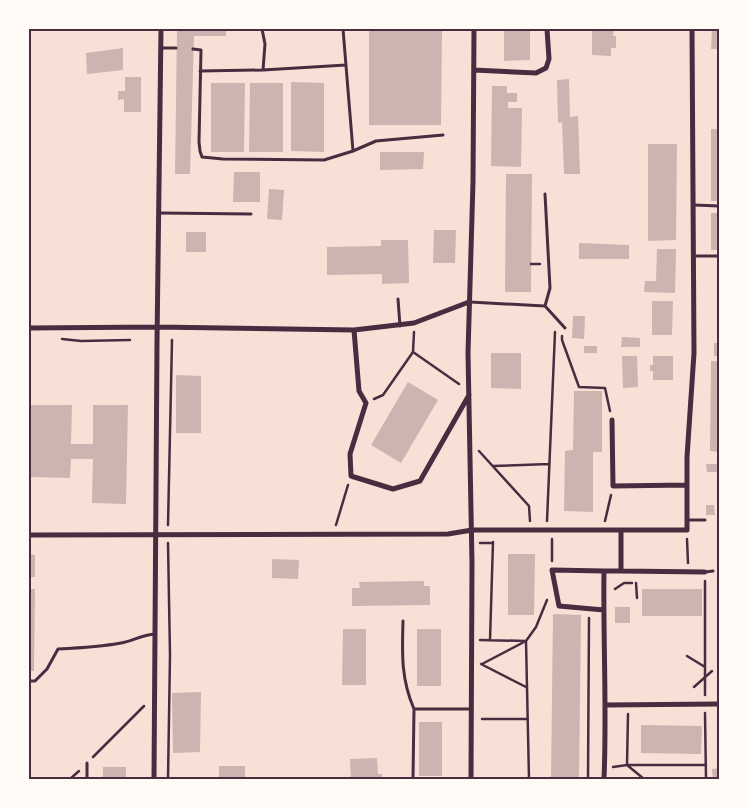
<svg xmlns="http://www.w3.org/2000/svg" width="748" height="808" font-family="'Source Sans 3',sans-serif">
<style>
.building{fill:#ccb4b1}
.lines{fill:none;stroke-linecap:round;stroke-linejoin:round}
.path{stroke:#4a2c40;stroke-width:2.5}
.service{stroke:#4a2c40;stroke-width:3}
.minor{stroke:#4a2c40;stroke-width:5}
.neatline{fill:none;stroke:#4a2c40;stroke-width:2}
</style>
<rect width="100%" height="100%" fill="#f7e1d7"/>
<!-- building -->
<path class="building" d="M177 29H226V36H194L190 174H175Z
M369 29H442L441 125H369Z
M504 29H530V60L504 61Z
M592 29H614L613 36H616V48H611V56L592 55Z
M712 29H719V49H711Z
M123 48V70L87 74 86 53Z
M125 77H141V112H124V99L118 100V91H125Z
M569 79 570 117 578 116 580 174H564L562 122 558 123 557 80Z
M291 82 324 83V152L291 151Z
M211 83H245L244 152H211Z
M250 83H283V152H249Z
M492 86H507V93H517V102H508V108H522L521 167 491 166Z
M711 129H719V201H711Z
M648 144H677L676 240 648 241Z
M380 152H424L423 169 380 170Z
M234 172H260V202H233Z
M506 174H532L531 292H505Z
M269 189 284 190 282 220 267 219Z
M711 213H719V250H711Z
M434 230H456L455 263H433Z
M186 232H206V252H186Z
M381 240H408L409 283 382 284V274L327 275V247L381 246Z
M579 243 629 245V259H579Z
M657 249H676L675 293 644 292 645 281H656Z
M652 301H673L672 335H652Z
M573 316H585L584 339 572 338Z
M622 337 640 338V347H621Z
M714 343H719V356H714Z
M584 346H597V353H584Z
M491 353H521V389L491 388Z
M622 356H637L638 387 623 388Z
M653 356H673V380H653V371H650V365H653Z
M711 361H719V452L710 451Z
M176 375 201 376V433H176Z
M408 382 438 400 401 463 371 445Z
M574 391H602V452H593V512L564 511 565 451 573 450Z
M29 405H72L71 444H93V405H128L126 504 92 503 93 459H71L70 478 29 477Z
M706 464H718V472H707Z
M706 505H714L715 515H706Z
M29 554 35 555V577H29Z
M508 554H535L534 615H508Z
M272 559 299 560 298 579 272 578Z
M424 581V586H430V605L352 606V588H360L359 582Z
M29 589H35L34 671H29Z
M642 589H702V616H642Z
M615 607H630V623H615Z
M553 614 581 615 579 779H551Z
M343 629H366V685H342Z
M417 629H441V686H417Z
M201 692 200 752 173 753 172 693Z
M419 722H442V776H419Z
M641 725 702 726 701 754 641 753Z
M377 758 378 774H382V779H351L350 759Z
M219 766H245V779H219Z
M103 767H126V779H103Z
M719 768V779H713L712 769Z"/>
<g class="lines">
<!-- path -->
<path class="path" d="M531 264H540
M562 336V340L579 387 605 388 610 411
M62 339 81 341 130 340
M413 352 459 384
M374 399 383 395 413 352 414 332
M479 451 529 506 530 521
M493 466 549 464
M547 521 555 332
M605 521 611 495
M168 525 172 340
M336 525 348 485
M552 539V561
M687 539 688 563
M168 543 170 655 168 779
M480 543H493
M705 581V695
M636 583 637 598
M615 589 624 583H632
M480 640 526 641 529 779
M490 640 493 542
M687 656 705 667
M481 664 526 687
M482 664 526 641 536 627 547 600
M694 687 712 671
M705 713 706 779
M628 714 627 765 644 779
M482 719H527
M93 757 144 706
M613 767 627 765H706
M70 779 79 771
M588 779 589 618"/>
<!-- service -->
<path class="service" d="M262 29 265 44 263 70
M343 29 353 151
M161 48H176
M193 49 201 50 199 142 200 151 202 157 223 159 324 160 353 151 376 141 443 135
M200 71 263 70 346 65
M694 205 719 206
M159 213 251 214
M693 256H719
M398 299 400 326
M470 302 545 306 550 288 545 194
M545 306 565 328
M687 520H705
M705 572 713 571
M403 621C402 654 401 679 414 709
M29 681H35L47 669 58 649C79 648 100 647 121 643 132 641 142 635 155 634
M87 763V779
M413 779 414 709H470"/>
<!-- minor -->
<path class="minor" d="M474 70 536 73 546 68 549 59 547 29
M29 328 157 327 354 330 414 323 469 302
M354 330 359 391 366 403 350 454 351 476 393 489 420 481 469 395
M612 420 613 486 687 485
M29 535 448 534 472 530H687V457L694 353 692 29
M621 571 705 572
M604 610 559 606 552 570 604 571
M606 705 719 704
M154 779 157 342 161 29
M471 779 472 563 468 353 473 182 474 29
M604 779C607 710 603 641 604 571H621V530"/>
</g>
<!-- border -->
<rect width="748" height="808" fill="none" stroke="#fffaf5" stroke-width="60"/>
<rect x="30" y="30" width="688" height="748" class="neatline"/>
</svg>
